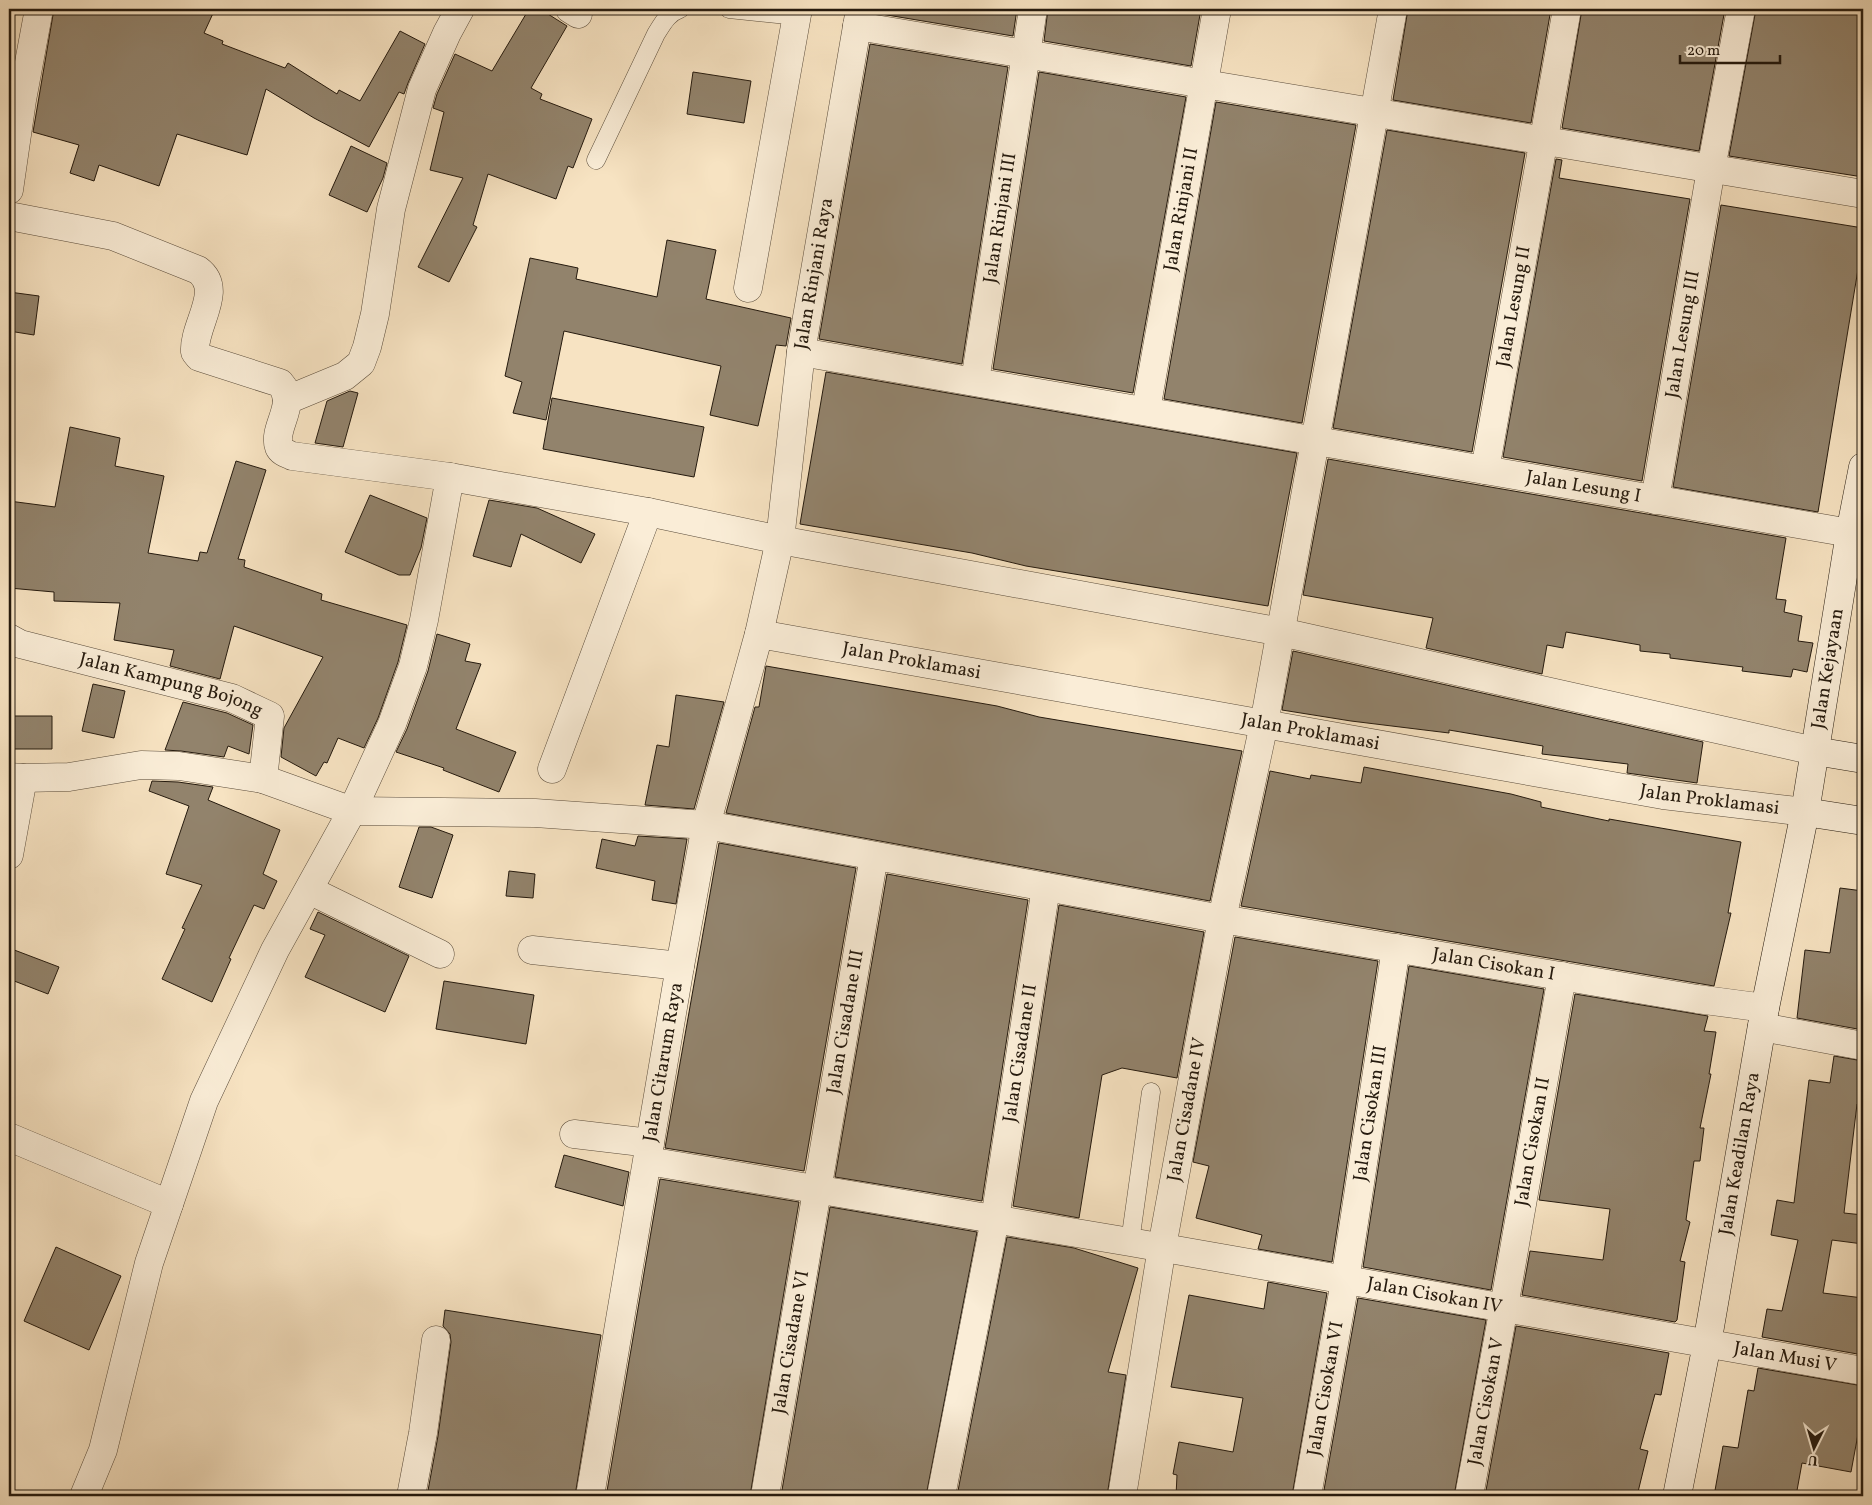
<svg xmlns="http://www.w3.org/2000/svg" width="1872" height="1505" font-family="Vollkorn,serif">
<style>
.building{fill:#92836c;stroke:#251a0e}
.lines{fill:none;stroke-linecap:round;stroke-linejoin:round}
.lane-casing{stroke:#5a4c3b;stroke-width:19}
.street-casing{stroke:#5a4c3b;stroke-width:29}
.secondary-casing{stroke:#251a0e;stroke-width:29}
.lane{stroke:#faedd7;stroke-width:18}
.street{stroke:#faedd7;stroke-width:28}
.secondary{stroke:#faedd7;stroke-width:28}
.labels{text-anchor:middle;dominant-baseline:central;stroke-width:4.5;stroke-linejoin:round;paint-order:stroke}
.street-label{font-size:19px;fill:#251a0e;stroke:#faedd7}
</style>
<rect width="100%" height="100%" fill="#f7e3c2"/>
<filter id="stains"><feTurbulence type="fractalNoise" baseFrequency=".004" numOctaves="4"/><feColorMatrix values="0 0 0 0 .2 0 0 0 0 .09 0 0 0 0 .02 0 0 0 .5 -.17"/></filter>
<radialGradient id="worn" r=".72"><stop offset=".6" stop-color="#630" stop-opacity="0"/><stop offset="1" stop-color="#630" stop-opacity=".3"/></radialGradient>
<!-- building -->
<path class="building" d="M54 9H215L204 33 223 41 222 44 285 68 288 63 337 94 339 90 360 101 400 31 425 44 408 83 404 94 399 92 369 147 314 118 266 89 247 155 177 134 159 186 99 165 94 181 70 173 79 145 33 132Z
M529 9H540L567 26 531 88 542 94 540 99 592 119 573 168 568 166 556 199 488 174 473 225 477 227 449 282 418 267 463 178 430 170 444 112 433 108 437 94 455 54 492 71Z
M875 9H1017L1013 36 875 13Z
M1048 9H1201L1191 66 1044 41Z
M1408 9H1551L1531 123 1393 100Z
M1582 9H1725L1699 151 1562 128Z
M1756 9H1863V177L1729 156Z
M870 44 1008 67 962 364 819 339Z
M693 72 751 81 744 123 687 114Z
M1039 72 1186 97 1133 393 993 369Z
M1216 102 1356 125 1302 423 1164 399Z
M1387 130 1525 153 1472 452 1333 428Z
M351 146 387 163 383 178 367 212 329 195Z
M1556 159 1562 160 1559 178 1690 199 1642 481 1503 457Z
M1721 205 1863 228V239L1818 512 1673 487Z
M667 240 716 250 706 299 791 318 786 346 776 345 758 426 710 415 721 366 564 331 546 420 513 413 522 382 505 376 530 258 578 268 576 279 657 297Z
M9 292 39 296 34 335 9 331Z
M826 372 1297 453 1268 606 1026 566 972 553 800 524Z
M350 391 358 393 343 447 315 443 327 401Z
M552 398 704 427 694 477 543 449Z
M70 427 120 438 115 466 164 476 148 553 198 561 200 552 207 553 236 461 266 470 238 559 245 560 244 567 322 594 321 600 407 625 398 662 378 718 364 748 338 738 327 763 324 762 316 776 281 757 284 728 323 657 234 626 220 679 170 666 174 650 114 640 120 603 54 601V592L9 588V501L55 507Z
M1328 459 1786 538 1776 599 1786 600 1784 612 1802 616 1798 641 1813 643 1807 672 1793 669 1791 677 1742 671 1743 667 1670 658V654L1640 651V645L1566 632 1563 648 1547 645 1542 674 1426 648 1433 618 1303 595Z
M370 495 427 518 421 548 410 575H399L345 552Z
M489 500 537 508 595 534 581 563 521 534 511 567 473 556Z
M437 634 470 644 465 661 481 664 456 729 516 752 499 792 443 770 444 768 396 752 407 729 428 671Z
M1293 651 1703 742 1697 783 1627 773 1628 764 1542 754 1543 746 1449 730V733L1351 721 1282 710Z
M766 666 997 706 1039 717 1242 751 1210 901 726 813 755 707H759Z
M93 684 125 691 114 738 82 731Z
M676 695 724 702 694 809 645 805 657 745 669 747Z
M183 702 227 713 253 725 249 754 228 746 224 757 181 751 165 750Z
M14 716H52V749H14Z
M1364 767 1511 794 1541 802V807L1609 821V819L1741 842 1728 913H1731L1714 986 1241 906 1270 771 1310 779 1311 775 1361 783Z
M152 781 178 782 213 787 208 800 280 830 263 874 277 881 264 909 254 905 229 958 231 959 212 1002 162 979 185 929 182 928 202 885 166 874 189 806 149 791Z
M419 827H431L453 835 432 898 399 887Z
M638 836 687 839 676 904 652 900 655 881 596 868 602 839 635 846Z
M719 843 856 868 804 1171 665 1148Z
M509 871 535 874 533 898 506 896Z
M887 874 1028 900 982 1201 835 1177Z
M1840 888 1863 891V1030L1797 1018 1805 950 1830 953Z
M1059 905 1204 932 1177 1078 1122 1068 1102 1075 1079 1218 1013 1206Z
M318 912 409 956 385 1012 305 977 325 935 310 929Z
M1235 937 1378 961 1332 1262 1258 1249 1262 1235 1196 1218 1209 1166 1193 1162Z
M9 948 59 967 48 994 9 979Z
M1409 966 1544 989 1491 1290 1363 1267Z
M444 981 534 995 526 1044 436 1029Z
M1575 994 1708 1016 1704 1031 1716 1032 1709 1074H1711L1700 1128H1704L1700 1161H1694L1686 1220 1690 1222 1680 1261 1685 1262 1677 1320 1675 1322 1522 1295 1530 1251 1603 1260 1610 1209 1539 1200Z
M1834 1056 1863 1061 1859 1104H1857L1844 1213 1863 1215V1244L1832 1240 1823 1293 1863 1298V1355L1762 1337 1767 1309 1782 1311 1798 1240 1771 1235 1777 1200 1794 1203 1809 1080 1830 1083Z
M564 1155 629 1172 623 1206 555 1187Z
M660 1179 799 1202 750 1496H636L607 1491Z
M830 1207 977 1232 926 1496H781Z
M1007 1237 1074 1248 1138 1268 1108 1372 1126 1375 1107 1496H957Z
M56 1247 121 1276 89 1350 24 1321Z
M1268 1282 1327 1293 1292 1496H1176L1177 1475 1173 1474 1179 1442 1233 1452 1243 1398 1171 1387 1189 1295 1264 1309Z
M1358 1298 1486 1320 1454 1496H1347L1324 1490Z
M445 1310 601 1335 575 1496H427L438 1436 451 1342 450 1334 443 1326Z
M1516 1326 1669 1353 1661 1395 1655 1394 1640 1449 1648 1451 1637 1496H1485Z
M1758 1368 1863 1386V1407L1851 1472 1802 1463 1796 1496H1714L1723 1446 1738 1448 1748 1390 1754 1391Z"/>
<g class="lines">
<!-- lane casing -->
<g class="lane-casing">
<path id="lane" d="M729 9 797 16
M596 160 656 34C663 23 668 13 680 9
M1130 1242 1151 1092"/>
</g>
<!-- street casing -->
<g class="street-casing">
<g id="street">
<path d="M570 9 578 14"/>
<path d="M857 26 1863 194"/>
<path d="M9 190 22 100 39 9"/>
<path d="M9 216 113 236 198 270C225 290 193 325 195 352L199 357 280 383C299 404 272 427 279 447 281 452 288 454 292 456L450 477"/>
<path d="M748 288 798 9"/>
<path id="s1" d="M801 352 1850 533"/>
<path id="s2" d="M975 381 1033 9"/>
<path d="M287 400 345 376 361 363 367 347 375 314 391 209 422 89 447 33 460 9"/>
<path id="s3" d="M1146 410 1217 9"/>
<path id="s4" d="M1485 470 1567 9"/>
<path id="s5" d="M1655 500 1711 169 1741 9"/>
<path id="s6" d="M759 634 1663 795 1805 812"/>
<path id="s7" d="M9 638 20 644 232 698 270 716 263 779"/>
<path d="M552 769 648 512"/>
<path id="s8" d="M9 777 23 778 69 777 141 765 179 766 263 779 352 811 535 813 706 825 1222 919 1697 999 1765 1008"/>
<path d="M9 855 23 778"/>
<path d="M309 890 440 954"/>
<path d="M532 950 680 966"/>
<path d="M1762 1027 1863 1046"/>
<path d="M574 1134 650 1143"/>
<path d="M9 1137 169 1204"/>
<path id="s9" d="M648 1161 1130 1242 1863 1371"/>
<path d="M84 1496 103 1450 149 1263 204 1101 275 950 352 811 392 724 413 666 424 620 450 477 648 512 780 540 1281 632 1815 751"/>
<path d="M411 1496 423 1433 436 1340"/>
<path id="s10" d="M590 1496 680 966 706 825 759 634 780 540 801 352 860 9"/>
<path id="s11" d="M765 1496 874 856"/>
<path id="s12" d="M941 1496 995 1219 1046 887"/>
<path id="s13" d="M1122 1496 1162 1247 1222 919 1264 724 1393 9"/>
<path id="s14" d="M1307 1496 1345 1281 1396 948"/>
<path id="s15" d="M1469 1496 1504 1307 1562 976"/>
</g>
</g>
<!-- secondary casing -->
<g class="secondary-casing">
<g id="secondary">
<path d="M1815 751 1863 759"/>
<path d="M1805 812 1863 821"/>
<path id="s16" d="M1677 1496 1707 1344 1765 1008 1805 812 1850 533 1863 467"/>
</g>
</g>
<!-- lane -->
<use href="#lane" class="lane"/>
<!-- street -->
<use href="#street" class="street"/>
<!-- secondary -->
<use href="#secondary" class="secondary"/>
</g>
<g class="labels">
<!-- street labels -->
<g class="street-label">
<text stroke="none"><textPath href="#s3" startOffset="204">Jalan Rinjani II</textPath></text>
<text stroke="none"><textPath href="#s2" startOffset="165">Jalan Rinjani III</textPath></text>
<text stroke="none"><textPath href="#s10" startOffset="1244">Jalan Rinjani Raya</textPath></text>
<text stroke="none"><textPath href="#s4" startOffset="166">Jalan Lesung II</textPath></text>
<text stroke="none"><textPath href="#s5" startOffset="168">Jalan Lesung III</textPath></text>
<text stroke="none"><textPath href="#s1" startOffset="794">Jalan Lesung I</textPath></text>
<text stroke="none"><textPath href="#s6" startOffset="155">Jalan Proklamasi</textPath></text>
<text stroke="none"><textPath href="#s16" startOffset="841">Jalan Kejayaan</textPath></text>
<text stroke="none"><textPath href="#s7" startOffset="169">Jalan Kampung Bojong</textPath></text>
<text stroke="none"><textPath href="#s6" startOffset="560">Jalan Proklamasi</textPath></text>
<text stroke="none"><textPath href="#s6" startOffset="965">Jalan Proklamasi</textPath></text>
<text stroke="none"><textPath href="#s8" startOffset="1505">Jalan Cisokan I</textPath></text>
<text stroke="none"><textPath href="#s11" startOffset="481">Jalan Cisadane III</textPath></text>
<text stroke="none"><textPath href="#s12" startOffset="450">Jalan Cisadane II</textPath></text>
<text stroke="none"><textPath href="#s10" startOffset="440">Jalan Citarum Raya</textPath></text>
<text stroke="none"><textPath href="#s13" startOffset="392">Jalan Cisadane IV</textPath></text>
<text stroke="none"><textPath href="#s14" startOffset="388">Jalan Cisokan III</textPath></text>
<text stroke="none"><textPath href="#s15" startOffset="360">Jalan Cisokan II</textPath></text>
<text stroke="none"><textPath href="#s16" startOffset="348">Jalan Keadilan Raya</textPath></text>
<text stroke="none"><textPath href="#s9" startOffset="798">Jalan Cisokan IV</textPath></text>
<text stroke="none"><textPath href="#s11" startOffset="156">Jalan Cisadane VI</textPath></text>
<text stroke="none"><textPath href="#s9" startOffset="1154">Jalan Musi V</textPath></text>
<text stroke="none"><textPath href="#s14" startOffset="109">Jalan Cisokan VI</textPath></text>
<text stroke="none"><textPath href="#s15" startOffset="96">Jalan Cisokan V</textPath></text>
</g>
</g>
<!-- margin -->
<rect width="1872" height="1505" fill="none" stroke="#f7e3c2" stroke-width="30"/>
<rect x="10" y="10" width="1852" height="1485" fill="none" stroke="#251a0e" stroke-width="2.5"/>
<rect x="15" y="15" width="1842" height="1475" fill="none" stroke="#251a0e"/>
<!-- north arrow -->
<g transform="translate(1814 1448) rotate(185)" stroke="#faedd7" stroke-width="4" paint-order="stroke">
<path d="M0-4L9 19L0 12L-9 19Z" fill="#251a0e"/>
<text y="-8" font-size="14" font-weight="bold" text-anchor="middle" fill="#251a0e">U</text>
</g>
<!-- scale -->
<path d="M1680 55v8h100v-8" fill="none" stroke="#251a0e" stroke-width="2.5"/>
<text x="1687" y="55" font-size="15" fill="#251a0e" stroke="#faedd7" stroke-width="4" paint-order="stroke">20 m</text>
<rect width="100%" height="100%" filter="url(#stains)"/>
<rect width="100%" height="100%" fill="url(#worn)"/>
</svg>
